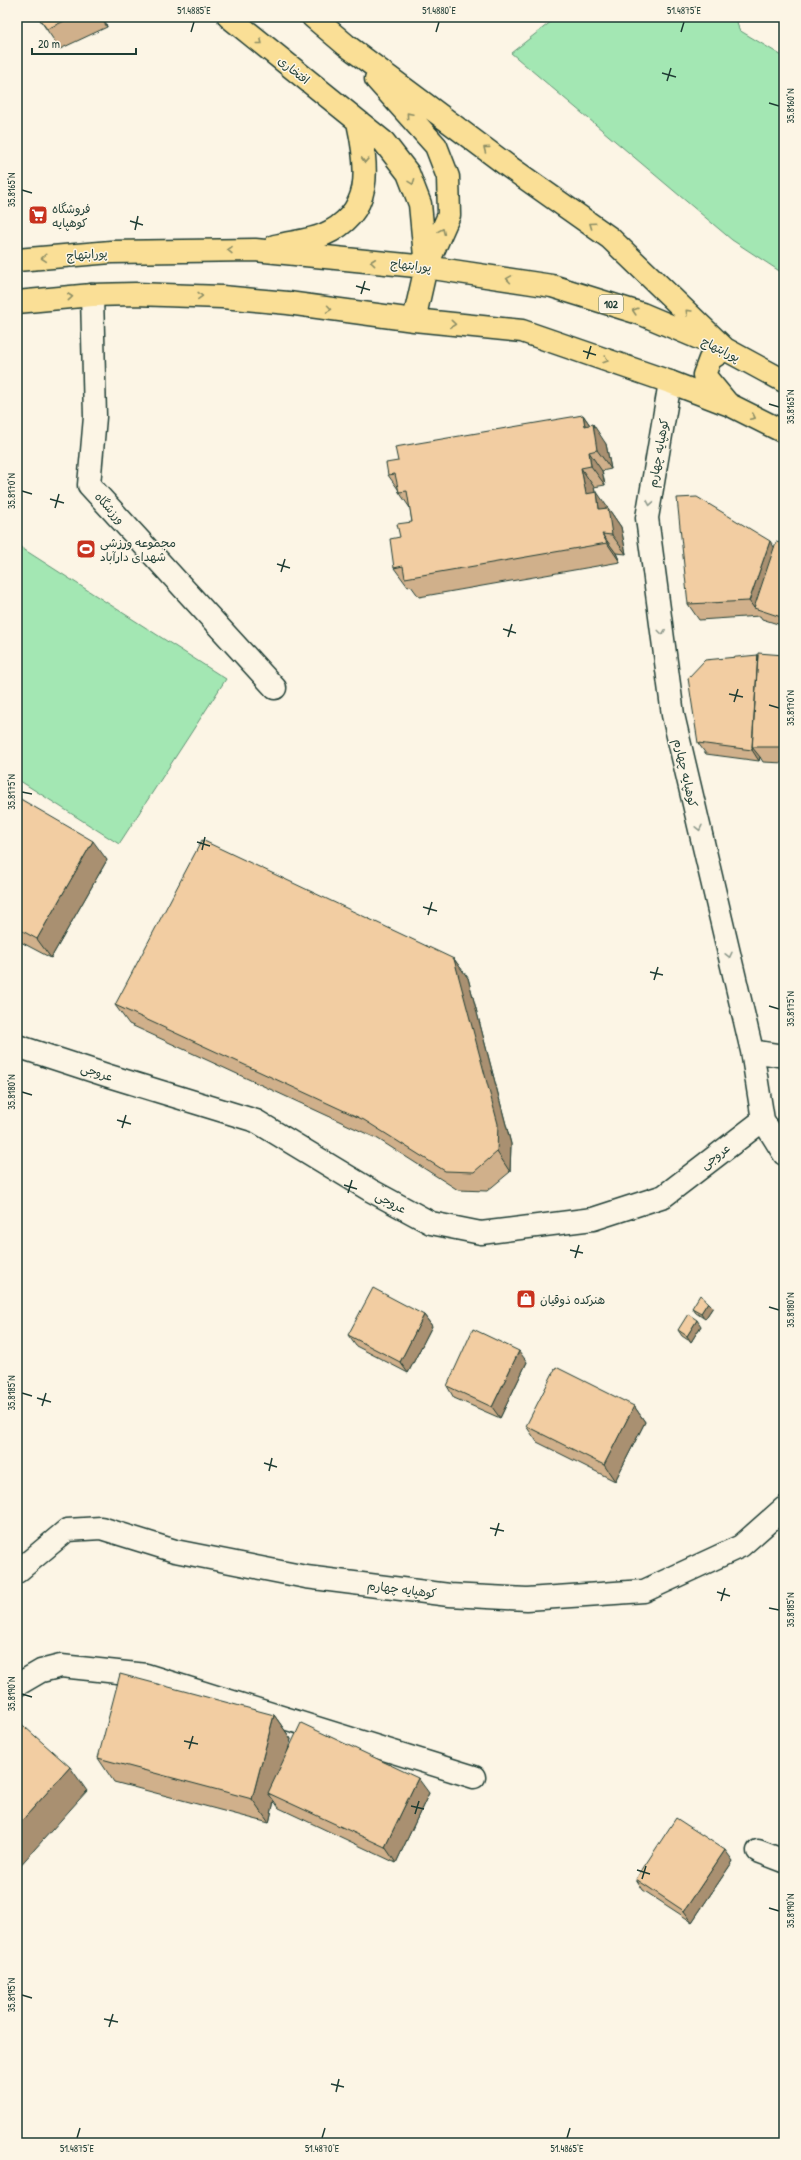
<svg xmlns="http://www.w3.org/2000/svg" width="801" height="2160" font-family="'Patrick Hand','Playpen Sans Arabic',sans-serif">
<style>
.green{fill:#a3e7b3;stroke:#619274}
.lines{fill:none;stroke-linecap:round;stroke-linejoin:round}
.minor-casing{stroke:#1f3d34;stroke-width:25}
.major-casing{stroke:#1f3d34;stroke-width:25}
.minor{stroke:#fcf5e5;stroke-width:22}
.major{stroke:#fadf96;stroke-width:22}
.wall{fill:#d0b08b;stroke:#1f3d34}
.shaded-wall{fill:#a99071;stroke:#1f3d34}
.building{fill:#f2cda2;stroke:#1f3d34}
.oneway{stroke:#8c8e65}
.oneway2{stroke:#8e998c}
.ticks{fill:none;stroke:#1f3d34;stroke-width:1.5}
.labels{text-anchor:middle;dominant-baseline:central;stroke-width:3;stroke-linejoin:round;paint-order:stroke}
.shield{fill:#fcf5e5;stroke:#617469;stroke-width:1}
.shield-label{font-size:11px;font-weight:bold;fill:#1f3d34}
.street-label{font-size:12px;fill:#1f3d34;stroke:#fcf5e5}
.poi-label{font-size:12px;fill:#1f3d34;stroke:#fcf5e5;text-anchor:start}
.neatline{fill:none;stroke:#1f3d34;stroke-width:1.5}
.ticks-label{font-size:10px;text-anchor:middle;fill:#1f3d34}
</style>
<rect width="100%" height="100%" fill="#fcf5e5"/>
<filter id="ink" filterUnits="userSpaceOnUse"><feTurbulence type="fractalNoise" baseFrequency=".025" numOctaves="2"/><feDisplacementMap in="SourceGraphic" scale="8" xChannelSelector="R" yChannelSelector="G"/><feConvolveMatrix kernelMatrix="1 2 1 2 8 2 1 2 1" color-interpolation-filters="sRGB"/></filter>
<g filter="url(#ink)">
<!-- green -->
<path class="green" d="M557 17H736L739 30 784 57V274L732 240 511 53Z
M17 545 226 679 119 844 17 779Z"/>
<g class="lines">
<!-- minor casing -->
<g class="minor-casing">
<path id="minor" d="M92 295 95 417 89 485 275 688
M670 382 647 518 673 715 752 1051 763 1120 784 1154
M17 1046 109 1076 256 1121 370 1190 431 1223 481 1233 593 1219 664 1196 763 1120
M752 1051 784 1056
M17 1572 67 1530 101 1528 175 1551 306 1577 449 1595 527 1599 644 1591 741 1546 784 1508
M17 1685 41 1671 61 1666 146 1675 474 1777
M758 1851 784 1861"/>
</g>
<!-- major casing -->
<g class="major-casing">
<path id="major" d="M229 17 384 142 408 173 420 204 426 267
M313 17 346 45 508 166 610 238 725 349 710 359 704 375 728 404
M376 79 436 146 448 177 449 215 426 267 414 320
M275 246C290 242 308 241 323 235 374 213 368 168 358 122
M17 260 111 252 255 250 426 267 552 286 642 314 725 349 784 381
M17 302 92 295 135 294 222 297 288 303 414 320 522 331 670 382 730 405 784 432"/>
</g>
<!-- minor -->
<use href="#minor" class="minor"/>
<!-- major -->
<use href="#major" class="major"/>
</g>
<!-- wall -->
<path class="wall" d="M38 17H104L107 27 60 49Z
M583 415 590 425 606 444 611 469 602 471 605 485 594 487 595 492 610 511 621 527 626 554 616 553 620 562 419 597 411 586 408 587 394 568 412 522 410 508 399 492 398 489 388 475 398 461Z
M784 544V626L762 619 760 616 699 620 688 604 774 547Z
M784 655V763L763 762 760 757 759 761 706 754 698 743Z
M17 797 107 860 51 958 17 940Z
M454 959 468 978 511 1144 510 1172 487 1191 458 1190 378 1139 129 1024 115 1005Z
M713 1307 705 1319 696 1313 692 1308Z
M424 1315 432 1326 408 1373 356 1346 348 1335Z
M701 1326 691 1342 682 1336 678 1330Z
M527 1362 500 1418 454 1398 447 1386Z
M634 1406 645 1422 615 1481 537 1442 526 1426Z
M274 1715 291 1739 287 1752 429 1793 396 1863 279 1808 274 1801 269 1823 114 1782 98 1758Z
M733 1861 692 1922 643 1890 636 1879Z"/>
<!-- shaded-wall -->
<path class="shaded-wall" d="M100 17H104L107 27Z
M583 415 594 431 593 424 606 444 611 469 597 450 585 426Z
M589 452 602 471 605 485 591 466Z
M581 468 594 487 599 513 586 494Z
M597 492 621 527 626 554 612 535 599 509Z
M602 534 616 553 620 562 607 543Z
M770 541 781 557 754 608 749 601Z
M759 655 752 747 760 757 759 761 752 750Z
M93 841 107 860 51 958 37 939Z
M454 959 468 978 511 1144 510 1172 497 1152Z
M708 1302 713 1307 705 1319 701 1313Z
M424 1315 432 1326 408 1373 400 1362Z
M697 1320 701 1326 691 1342 687 1336Z
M519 1351 527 1362 500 1418 492 1407Z
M634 1406 645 1422 615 1481 604 1465Z
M274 1715 291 1739 276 1796 268 1793 274 1801 269 1823 252 1799Z
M70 1767 87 1791 17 1869V1826Z
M418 1778 429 1793 396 1863 385 1847Z
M725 1850 733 1861 692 1922 684 1911Z"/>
<!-- building -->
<path class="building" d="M38 17H73L47 29Z
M583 415 585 426 593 424 597 450 589 452 591 466 581 468 586 494 597 492 599 509 608 508 612 535 602 534 607 543 405 578 403 566 394 568 390 539 400 537 397 524 412 522 407 491 399 492 395 474 388 475 386 463 398 461 395 447Z
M697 497 770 541 749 601 688 604 677 498Z
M776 542 784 544V618L754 608Z
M758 653 784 655V747H752Z
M758 655 752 750 698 743 688 678 705 660Z
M17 797 93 841 37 939 17 928Z
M202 840 454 959 498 1124 497 1152 474 1172 445 1171 364 1120 115 1005Z
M373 1288 424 1315 400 1362 348 1335Z
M700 1295 708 1302 701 1313 692 1308Z
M688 1314 697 1320 687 1336 678 1330Z
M473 1329 519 1351 492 1407 447 1386Z
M556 1367 634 1406 604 1465 526 1426Z
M120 1674 274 1715 252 1799 98 1758Z
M17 1720 70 1767 17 1826Z
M301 1723 418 1778 385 1847 268 1793Z
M676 1818 725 1850 684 1911 636 1879Z"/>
<!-- one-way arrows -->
<defs><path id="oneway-chevron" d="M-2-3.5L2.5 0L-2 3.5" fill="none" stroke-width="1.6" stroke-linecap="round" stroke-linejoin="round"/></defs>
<g class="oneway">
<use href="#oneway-chevron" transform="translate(260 42) rotate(39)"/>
<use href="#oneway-chevron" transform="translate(409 115) rotate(-131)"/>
<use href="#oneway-chevron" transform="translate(486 149) rotate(-143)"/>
<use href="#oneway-chevron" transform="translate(365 160) rotate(92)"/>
<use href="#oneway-chevron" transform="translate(412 182) rotate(69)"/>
<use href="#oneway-chevron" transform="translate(592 225) rotate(-145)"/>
<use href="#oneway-chevron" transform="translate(442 231) rotate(-66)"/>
<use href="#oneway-chevron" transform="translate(230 250) rotate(-179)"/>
<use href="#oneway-chevron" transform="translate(44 258) rotate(175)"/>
<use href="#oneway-chevron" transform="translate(373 262) rotate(-174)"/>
<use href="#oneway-chevron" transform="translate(509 279) rotate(-171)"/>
<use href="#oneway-chevron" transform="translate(200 296) rotate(2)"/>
<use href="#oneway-chevron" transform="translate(70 297) rotate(-5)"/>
<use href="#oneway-chevron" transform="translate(329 309) rotate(8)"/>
<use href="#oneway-chevron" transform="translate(635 311) rotate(-163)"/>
<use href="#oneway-chevron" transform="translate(688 312) rotate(-135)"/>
<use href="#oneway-chevron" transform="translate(453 324) rotate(5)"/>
<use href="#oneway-chevron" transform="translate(606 360) rotate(19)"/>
<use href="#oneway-chevron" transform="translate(753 417) rotate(26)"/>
</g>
<g class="oneway2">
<use href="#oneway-chevron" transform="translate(650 503) rotate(100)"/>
<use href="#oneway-chevron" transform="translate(662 632) rotate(83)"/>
<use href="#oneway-chevron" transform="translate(699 828) rotate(77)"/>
<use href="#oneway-chevron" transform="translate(729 955) rotate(77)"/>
</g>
</g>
<!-- ticks -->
<path class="ticks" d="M191 32 194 22M436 32 439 22M681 32 684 22M662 73 676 77M667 81 671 68M769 103 779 106M22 190 32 193M130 221 143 225M135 230 138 216M356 286 370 290M361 294 365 281M583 351 596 355M587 359 591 346M769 404 779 407M22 491 32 494M50 499 64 503M55 508 59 494M277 564 290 568M281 572 285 559M503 629 516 633M508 637 512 624M729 694 743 697M734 702 738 689M769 705 779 708M22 792 32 794M197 842 210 846M202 850 205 837M423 907 437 911M428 915 432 902M650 972 663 975M654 980 658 967M769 1006 779 1009M22 1092 32 1095M117 1120 131 1124M122 1128 126 1115M344 1185 357 1189M348 1193 352 1180M570 1250 583 1253M575 1258 579 1245M769 1307 779 1310M22 1393 32 1396M37 1398 51 1402M42 1406 46 1393M264 1463 277 1467M269 1471 272 1458M490 1528 504 1531M495 1536 499 1523M717 1592 730 1596M721 1601 725 1588M769 1608 779 1610M22 1694 32 1697M184 1741 198 1744M189 1749 193 1736M411 1806 424 1809M415 1814 419 1801M637 1870 650 1874M642 1879 646 1866M769 1908 779 1911M22 1995 32 1998M104 2019 118 2022M109 2027 113 2014M331 2084 344 2087M336 2092 339 2079M77 2138 80 2128M322 2138 325 2128M567 2138 570 2128"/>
<!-- icons -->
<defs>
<g id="supermarket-square" transform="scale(1)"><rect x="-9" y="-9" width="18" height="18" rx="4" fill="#c8321e" stroke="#fcf5e5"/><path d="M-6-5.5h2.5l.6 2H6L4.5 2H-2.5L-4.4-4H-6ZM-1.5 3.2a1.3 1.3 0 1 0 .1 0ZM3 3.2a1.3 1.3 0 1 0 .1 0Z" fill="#fff"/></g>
<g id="stadium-square" transform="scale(1)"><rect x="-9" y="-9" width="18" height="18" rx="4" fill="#c8321e" stroke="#fcf5e5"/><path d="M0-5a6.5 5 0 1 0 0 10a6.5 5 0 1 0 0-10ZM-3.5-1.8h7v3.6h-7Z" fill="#fff"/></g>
<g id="shop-square" transform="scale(1)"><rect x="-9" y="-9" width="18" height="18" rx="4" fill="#c8321e" stroke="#fcf5e5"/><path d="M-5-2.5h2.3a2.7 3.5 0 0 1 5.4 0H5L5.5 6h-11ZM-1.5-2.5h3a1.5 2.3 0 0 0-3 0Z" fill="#fff"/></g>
</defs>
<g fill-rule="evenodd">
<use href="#supermarket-square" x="38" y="215"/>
<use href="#stadium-square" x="86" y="549"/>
<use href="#shop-square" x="526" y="1299"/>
</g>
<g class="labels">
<!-- shield labels -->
<rect class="shield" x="599" y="295" width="24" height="18" rx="3"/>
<g class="shield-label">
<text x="611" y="304">102</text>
</g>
<!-- street labels -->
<g class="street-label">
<text transform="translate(294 70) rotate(39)">افتخاری</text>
<text transform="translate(87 254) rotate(-4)">پورابتهاج</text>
<text transform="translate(411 265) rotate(6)">پورابتهاج</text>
<text transform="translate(721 349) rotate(26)">پورابتهاج</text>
<text transform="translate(658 453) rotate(-80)">کوهپایه چهارم</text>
<text transform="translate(110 508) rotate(48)">ورزشگاه</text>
<text transform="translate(686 773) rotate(77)">کوهپایه چهارم</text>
<text transform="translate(97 1072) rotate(18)">عروجی</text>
<text transform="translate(715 1156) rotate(-37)">عروجی</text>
<text transform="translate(391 1202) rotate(28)">عروجی</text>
<text transform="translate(402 1589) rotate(7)">کوهپایه چهارم</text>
</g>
<!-- poi labels -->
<g class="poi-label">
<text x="52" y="208">فروشگاه<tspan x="52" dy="14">کوهپایه</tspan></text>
<text x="100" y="542">مجموعه ورزشی<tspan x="100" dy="14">شهدای دارآباد</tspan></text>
<text x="540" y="1299">هنرکده ذوقیان</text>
</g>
</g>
<!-- margin -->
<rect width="801" height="2160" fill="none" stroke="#fcf5e5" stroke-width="44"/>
<!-- scale -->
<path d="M32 48v6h104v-6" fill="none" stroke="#1f3d34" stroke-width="2"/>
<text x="38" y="48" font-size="12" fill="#1f3d34" stroke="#fcf5e5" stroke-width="3" paint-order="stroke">20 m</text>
<rect x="22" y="22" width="757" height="2116" class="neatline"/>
<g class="ticks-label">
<text x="194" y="14">51.4885°E</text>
<text x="439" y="14">51.4880°E</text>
<text x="684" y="14">51.4875°E</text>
<text transform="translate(790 106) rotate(-90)" y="4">35.8160°N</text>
<text transform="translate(11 190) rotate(-90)" y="4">35.8165°N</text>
<text transform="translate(790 407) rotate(-90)" y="4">35.8165°N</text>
<text transform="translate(11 491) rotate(-90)" y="4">35.8170°N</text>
<text transform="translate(790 708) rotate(-90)" y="4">35.8170°N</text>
<text transform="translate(11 792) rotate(-90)" y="4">35.8175°N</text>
<text transform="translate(790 1009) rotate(-90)" y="4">35.8175°N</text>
<text transform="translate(11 1092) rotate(-90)" y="4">35.8180°N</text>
<text transform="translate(790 1310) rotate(-90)" y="4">35.8180°N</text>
<text transform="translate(11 1393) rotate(-90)" y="4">35.8185°N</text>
<text transform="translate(790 1610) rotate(-90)" y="4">35.8185°N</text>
<text transform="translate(11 1694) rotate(-90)" y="4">35.8190°N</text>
<text transform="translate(790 1911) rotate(-90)" y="4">35.8190°N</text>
<text transform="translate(11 1995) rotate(-90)" y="4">35.8195°N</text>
<text x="77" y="2152">51.4875°E</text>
<text x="322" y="2152">51.4870°E</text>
<text x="567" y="2152">51.4865°E</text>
</g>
</svg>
